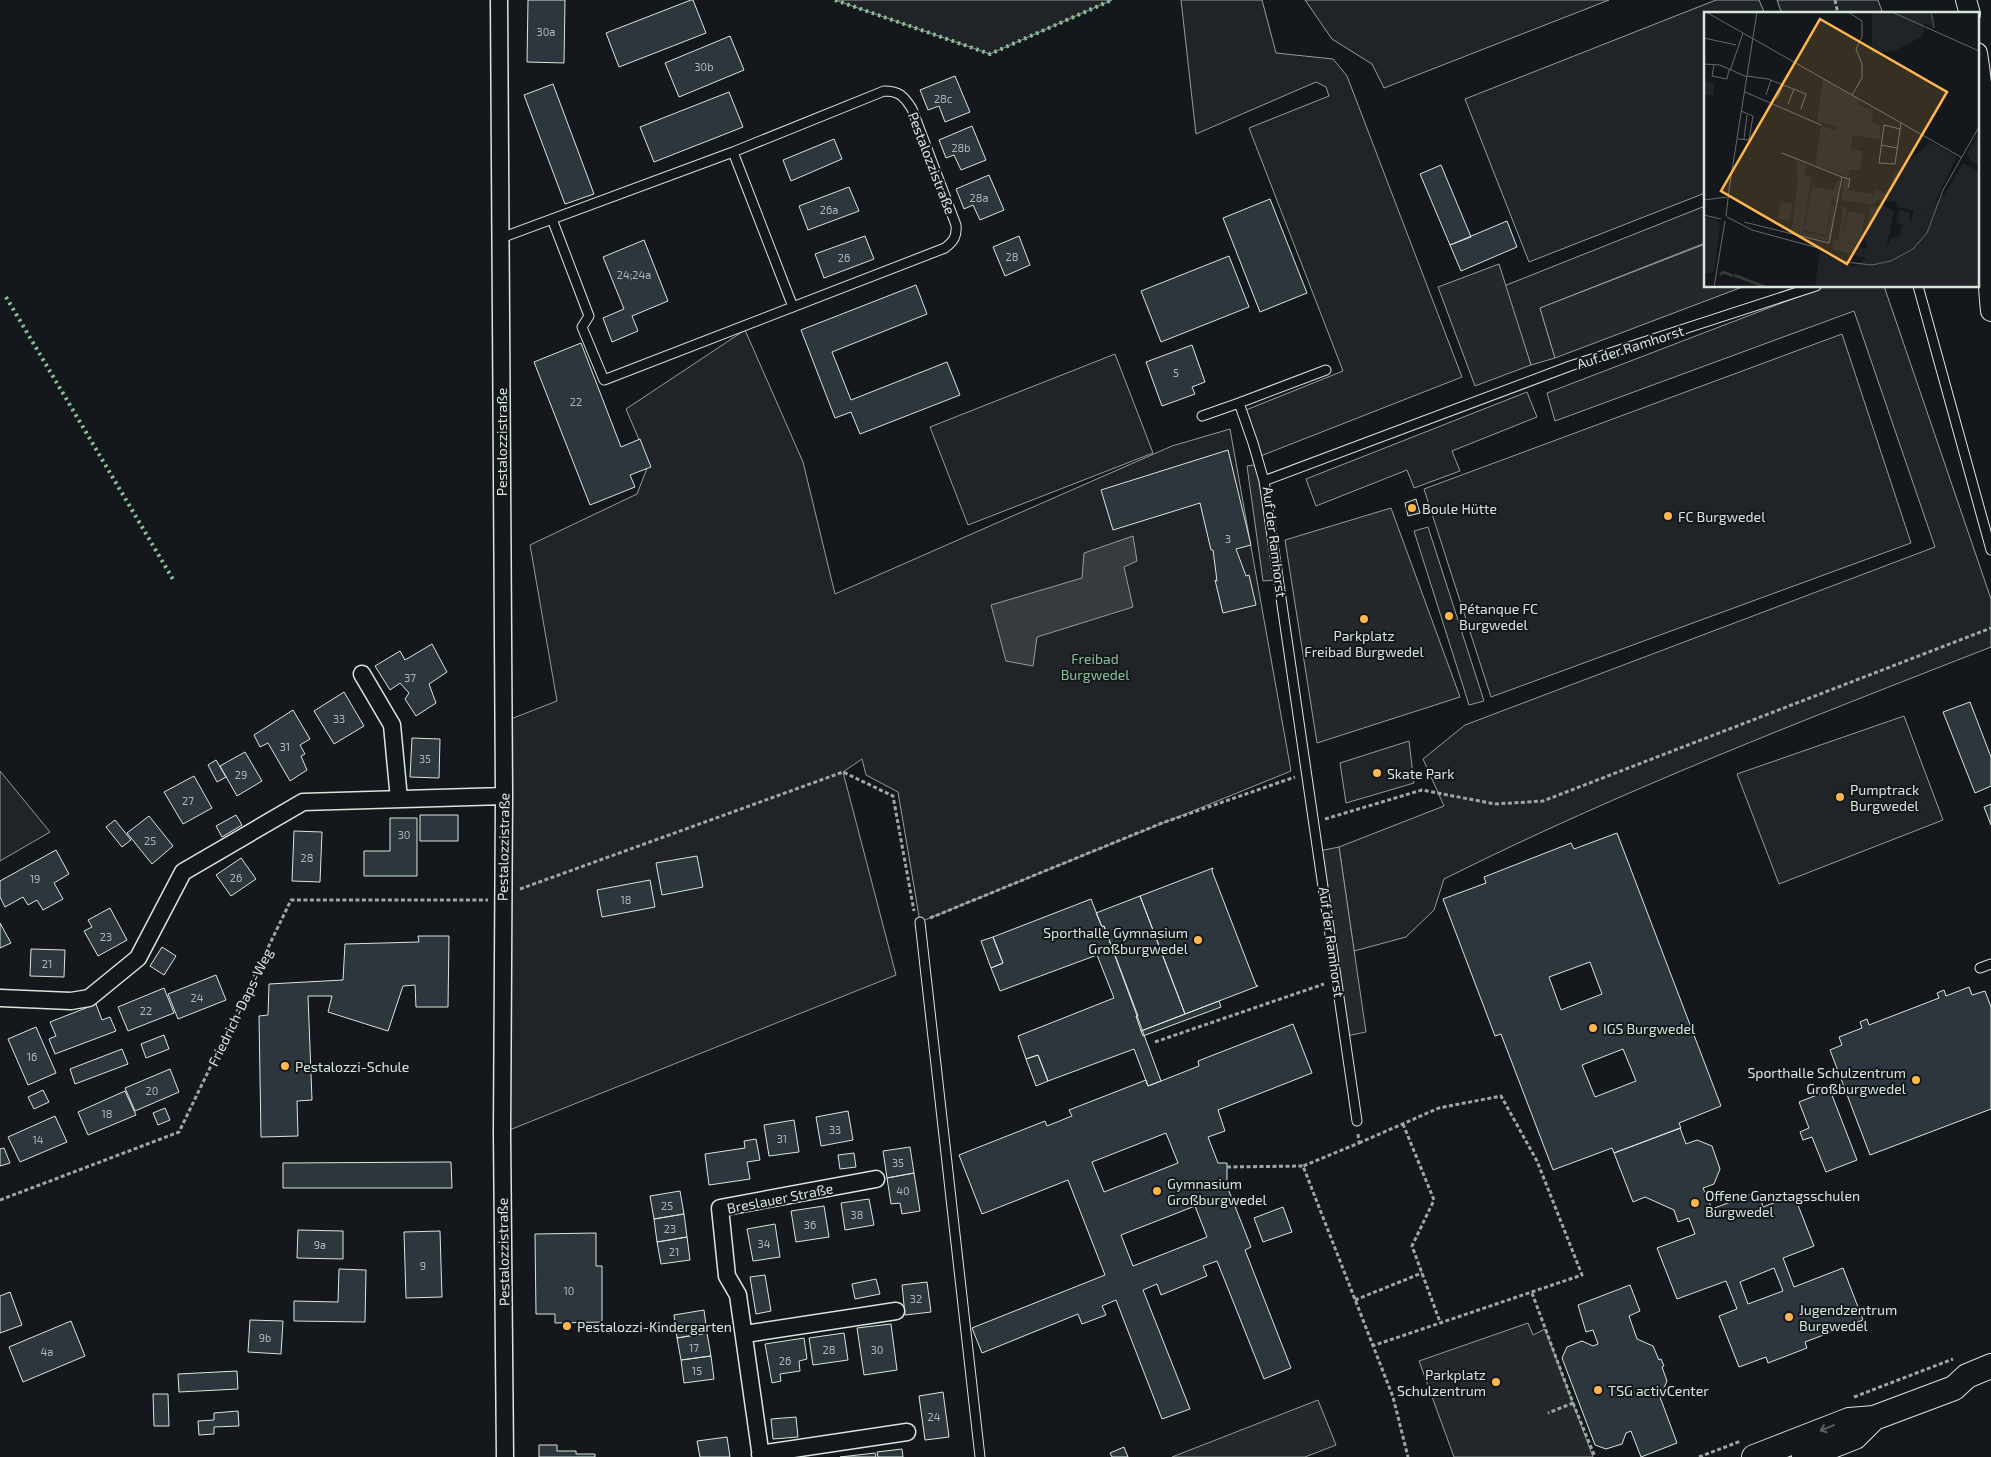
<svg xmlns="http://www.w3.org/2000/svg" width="1991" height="1457" font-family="'Exo 2',sans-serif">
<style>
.green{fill:#202428;stroke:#939e99}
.parking{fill:#24282b;stroke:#939e99}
.water{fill:#363b3e;stroke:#939e99}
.building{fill:#2c363c;stroke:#d8e6dc;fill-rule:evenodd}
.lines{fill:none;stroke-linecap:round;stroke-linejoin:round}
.service-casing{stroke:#d8e6dc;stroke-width:11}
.minor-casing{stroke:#d8e6dc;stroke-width:19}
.tertiary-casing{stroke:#d8e6dc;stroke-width:22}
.secondary-casing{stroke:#d8e6dc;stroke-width:26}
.path{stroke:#9da8a2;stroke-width:3;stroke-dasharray:4 2.5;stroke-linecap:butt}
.service{stroke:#14181c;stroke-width:9}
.minor{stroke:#14181c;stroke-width:16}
.tertiary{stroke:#14181c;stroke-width:20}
.secondary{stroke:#14181c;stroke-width:24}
.hedge{stroke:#8ac095;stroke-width:4;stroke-dasharray:2.5 4;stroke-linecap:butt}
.oneway{stroke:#59605f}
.poi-dot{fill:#ffb74d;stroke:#14181c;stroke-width:2}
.labels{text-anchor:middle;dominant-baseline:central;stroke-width:4;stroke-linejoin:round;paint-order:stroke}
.number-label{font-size:11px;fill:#adbab4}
.street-label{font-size:14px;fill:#d8e6dc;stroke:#14181c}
.poi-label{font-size:14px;fill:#d8e6dc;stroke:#14181c;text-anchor:start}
.park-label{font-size:14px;fill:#8ac095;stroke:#14181c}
.inset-river{fill:none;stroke:#363b3e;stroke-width:2.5}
.inset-road{fill:none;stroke:#626a69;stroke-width:1}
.view{fill:#ffb74d;fill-opacity:0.15;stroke:#ffb74d;stroke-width:2.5}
.inset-edge{fill:none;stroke:#d8e6dc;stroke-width:2.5}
</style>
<rect width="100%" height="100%" fill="#14181c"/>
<!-- green -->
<path class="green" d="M835 0H1112L990 54Z
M1181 0H1262L1276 53 1333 59 1347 76 1462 377 1258 457 1246 410 1343 371 1249 128 1329 96 1326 87 1316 82 1196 134Z
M1305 0H1609L1384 88 1372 64 1332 39Z
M1716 0H1759L1765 14H1705V193L1529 262 1465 99Z
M1777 0H1878L1883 14H1782Z
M1705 206V243L1540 308 1555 358 1531 365 1504 286Z
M1826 286H1884L1991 599V647C1807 719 1622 790 1444 879L1434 910 1406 937 1354 951 1339 847 1444 806 1423 759 1465 725 1935 547 1854 311 1555 421 1547 393Z
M745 330 803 462 835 594 1172 446 1230 429 1291 771 920 922 898 792 866 775 862 759 843 772 896 975 502 1133 503 722 557 701 530 545 637 494 649 463 626 409Z
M1842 334 1911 543 1491 697 1424 489Z
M1115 354 1153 453 968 525 930 427Z
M1527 392 1537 417 1452 451 1460 471 1414 488 1407 470 1316 506 1306 479Z
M1428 527 1484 701 1469 705 1414 531Z
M1904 716 1943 820 1779 884 1737 774Z
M1409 741 1414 783 1346 803 1340 763Z
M0 771 50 832 0 861Z"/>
<!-- parking -->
<path class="parking" d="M1705 244V286H1745L1555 358 1540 308Z
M1499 264 1531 365 1475 386 1438 287Z
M1261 464 1277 580 1263 581 1247 466Z
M1391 508 1460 697 1317 743 1285 540Z
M1339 847 1366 1032 1347 1036 1319 851Z
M1528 1323 1533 1335 1545 1329 1593 1457H1454L1419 1361Z
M1318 1400 1336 1445 1305 1457H1172Z"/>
<!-- water -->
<path class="water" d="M1133 536 1137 561 1124 567 1133 607 1037 637 1033 666 1006 661 991 605 1082 578 1084 553Z"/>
<!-- building -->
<path class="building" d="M528 0H565L564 63 527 62Z
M691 0H693L706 33 619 67 606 33Z
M730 36 744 70 679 97 665 63Z
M955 76 970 112 945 122 939 106 928 110 920 90Z
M553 84 594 194 565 204 524 95Z
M729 92 743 127 654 162 640 127Z
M972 126 986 160 961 170 954 155 946 158 939 140Z
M834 139 842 159 791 181 783 160Z
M1441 165 1471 237 1450 245 1420 174Z
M989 175 1004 210 980 220 973 205 964 209 956 189Z
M849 187 859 211 808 230 799 206Z
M1270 199 1307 293 1260 312 1223 218Z
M1507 221 1517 247 1461 271 1450 245Z
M865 236 874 259 824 278 815 254Z
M1019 236 1030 265 1005 276 993 247Z
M644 240 668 301 632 316 638 331 612 342 603 318 624 309 603 257Z
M1229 256 1249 307 1161 342 1141 291Z
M916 285 927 314 832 352 851 400 947 362 960 395 860 434 851 412 835 418 801 330Z
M581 343 621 447 640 439 651 467 630 475 635 487 590 505 534 362Z
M1192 345 1205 382 1192 387 1195 394 1162 406 1146 362Z
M1228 450 1251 545 1236 549 1246 576 1249 575 1256 605 1223 613 1215 580 1217 581 1213 550H1211L1200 503 1113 530 1101 490Z
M1416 499 1420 513 1408 516 1405 503Z
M432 644 447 672 429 684 436 703 416 716 405 699 409 693 400 683 390 690 375 666 400 651 405 660Z
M344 692 364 726 334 744 314 711Z
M1970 702 1991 757V786L1975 793 1943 712Z
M293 710 310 739 300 745 305 754 301 756 307 770 290 781 268 743 260 747 254 735Z
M412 738 440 739 439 778 410 777Z
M245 752 262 781 237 796 220 766Z
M216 760 226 777 217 782 208 765Z
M194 776 212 808 183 824 164 792Z
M1991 804V825L1984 807Z
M236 815 242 825 222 837 216 826Z
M420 815H458V841H420Z
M149 816 173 846 152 864 127 833Z
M390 818H417V876H364V851H390Z
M115 820 131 840 122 847 106 827Z
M294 831 322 832 320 882 292 881Z
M1617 833 1721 1106 1679 1123 1681 1128 1614 1153 1612 1148 1553 1170 1501 1034 1495 1036 1443 899 1486 883 1484 877 1571 843 1574 849ZM1590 962 1602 994 1561 1010 1549 977ZM1623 1049 1636 1081 1595 1097 1582 1065Z
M56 850 69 874 54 883 63 899 43 910 37 900 28 905 23 897 5 907 0 897V881Z
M697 856 703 887 662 895 656 863Z
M241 858 256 879 231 896 216 875Z
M1213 868 1212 871 1256 985 1258 986 1185 1014 1140 896Z
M650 880 655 907 602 917 597 890Z
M1140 896 1185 1014 1141 1031 1136 1016H1138L1104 926 1102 927 1096 913Z
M1091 899 1102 927 1104 926 1161 1081 1148 1086 1134 1049 1048 1081 1038 1055 1026 1059 1018 1036 1114 998 1097 955 1000 991 991 968 1003 963 993 937Z
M110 908 127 940 98 956 84 931 92 927 88 920Z
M0 923 11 943 0 948Z
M418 936H449L448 1007H416L415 985 403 986 388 1031 328 1012 332 996H308L312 1100 297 1101 298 1136 261 1137 259 1016 268 1015 269 984 343 980 345 944 419 942Z
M993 937 1003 963 991 968 981 941Z
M162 947 176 956 164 975 150 966Z
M31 949 65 950 64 977 30 976Z
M216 975 226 1000 178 1019 168 994Z
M1969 987 1972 995 1985 991 1991 1007V1109L1870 1155 1830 1050 1842 1045 1839 1037 1862 1028 1860 1022 1867 1019 1869 1025 1939 998 1937 993 1944 990 1946 996Z
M164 988 174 1013 128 1031 118 1007Z
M1219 1001 1221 1007 1143 1036 1141 1031Z
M96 1004 102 1020 110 1017 116 1031 55 1054 49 1039 56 1036 50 1022Z
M1293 1024 1312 1073 1218 1110 1225 1131 1208 1137 1218 1163H1227V1186L1251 1247 1245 1250 1291 1368 1264 1379 1217 1261 1203 1266 1207 1276 1161 1295 1157 1284 1143 1290 1190 1409 1162 1419 1116 1300 1102 1306 1106 1315 1082 1324 1078 1314 982 1353 972 1328 1105 1275 1068 1180 982 1214 959 1155 1045 1121 1047 1126 1072 1116 1069 1110 1146 1080 1148 1086 1161 1081 1199 1066 1198 1061ZM1166 1133 1178 1163 1104 1192 1092 1162ZM1195 1206 1207 1237 1133 1266 1121 1235Z
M36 1027 56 1073 28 1085 8 1039Z
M164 1035 169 1049 146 1058 141 1044Z
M122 1049 128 1064 75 1084 70 1069Z
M1038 1055 1048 1081 1036 1086 1026 1059Z
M170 1069 179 1092 135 1111 125 1088Z
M43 1090 49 1102 34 1109 28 1097Z
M1830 1090 1857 1160 1826 1172 1812 1137 1803 1140 1800 1132 1809 1128 1799 1102Z
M125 1091 136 1115 88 1135 78 1112Z
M165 1108 170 1120 158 1125 153 1113Z
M848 1111 853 1140 821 1146 816 1117Z
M55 1116 67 1142 20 1162 8 1137Z
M794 1120 799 1152 769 1156 764 1125Z
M1680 1128 1686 1144 1697 1140 1712 1146 1720 1169 1714 1184 1703 1188 1712 1209 1759 1191 1763 1207 1794 1195 1814 1246 1783 1258 1794 1287 1843 1268 1863 1320 1805 1342 1807 1348 1768 1363 1766 1357 1739 1367 1719 1316 1737 1309 1726 1281 1677 1299 1657 1248 1695 1234 1689 1218 1678 1222 1674 1210 1645 1197 1633 1202 1614 1153ZM1774 1268 1783 1291 1748 1304 1740 1282Z
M756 1139 760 1160 747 1162 750 1179 709 1185 705 1154 745 1148 744 1141Z
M910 1147 914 1173 887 1178 883 1151Z
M4 1148 10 1163 0 1166V1149Z
M854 1153 856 1167 840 1169 838 1155Z
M451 1162 452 1188H283V1163Z
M914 1173 920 1211 902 1214 900 1203 891 1204 887 1178Z
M680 1191 684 1214 654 1219 650 1196Z
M869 1199 874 1225 845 1230 841 1203Z
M824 1206 829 1237 796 1242 791 1211Z
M1283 1207 1292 1232 1263 1242 1254 1218Z
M684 1214 687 1237 657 1242 654 1219Z
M775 1224 780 1257 753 1261 747 1229Z
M298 1230 343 1231V1259L297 1258Z
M440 1231 442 1297 406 1298 404 1232Z
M596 1233V1266H602V1322L555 1323V1314H536L535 1234Z
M687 1237 690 1260 661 1264 657 1242Z
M339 1269 366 1270 365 1322 294 1321V1301L338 1302Z
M765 1275 771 1311 756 1314 750 1277Z
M876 1279 880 1294 855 1299 852 1284Z
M927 1282 931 1312 905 1315 902 1285Z
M1630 1285 1640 1311 1629 1316 1637 1339 1653 1346 1659 1360 1661 1359 1664 1366 1662 1367 1667 1381 1660 1397 1677 1443 1641 1457 1631 1431 1626 1433 1622 1444 1606 1449 1595 1445 1562 1358 1567 1347 1582 1341 1593 1346 1598 1344 1593 1330 1586 1332 1578 1305Z
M10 1292 22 1325 0 1333V1296Z
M704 1310 707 1333 677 1338 674 1315Z
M250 1320 283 1321 281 1354 248 1352Z
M71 1321 85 1356 23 1382 9 1347Z
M891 1324 897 1370 864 1375 857 1328Z
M707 1333 711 1356 681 1360 677 1338Z
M844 1333 848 1360 813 1365 809 1338Z
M804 1338 807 1359 799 1361 800 1371 780 1374 781 1381 772 1383 765 1344Z
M711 1356 714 1379 684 1383 681 1360Z
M237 1371 238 1389 179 1392 178 1374Z
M943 1392 949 1437 925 1440 919 1396Z
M153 1394H168L169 1426H154Z
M238 1411 239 1426 214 1427V1434L199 1435 198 1421 214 1420V1413Z
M796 1417 798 1437 773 1439 771 1419Z
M727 1437 730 1457H700L697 1441Z
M539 1445H557V1451H576V1454H595V1457H539Z
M1124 1447 1128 1457H1112L1110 1453Z
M902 1449 903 1457H878L877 1452Z
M875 1453 876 1457H840Z"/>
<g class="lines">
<!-- service casing -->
<g class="service-casing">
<path id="service" d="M733 152 793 307
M501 238 733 152 884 91C899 91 904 96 912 109L956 225C957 236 954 241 945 248L604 380 582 327 589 316 552 219
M1918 286 1991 550
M1202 416 1239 403
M1264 481 1253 443 1239 403 1326 370
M920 922 980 1457
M1980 968 1991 964
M1357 1121 1264 481 1570 366 1816 286"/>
</g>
<!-- minor casing -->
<g class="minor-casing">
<path id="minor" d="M499 0 504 796 502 1133 505 1457
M362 674 392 725 399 799
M0 998 71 1001 89 998 138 958 183 872 303 802 504 796
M745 1334 896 1311
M760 1454 907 1432
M761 1457 738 1295 727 1276 720 1208 876 1179"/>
</g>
<!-- tertiary casing -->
<g class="tertiary-casing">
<path id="tertiary" d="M1966 0 1970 14
M1977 53C1991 139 1982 225 1991 311"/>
</g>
<!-- secondary casing -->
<g class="secondary-casing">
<path id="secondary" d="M1754 1457 1849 1420 1874 1418 1954 1388 1967 1376 1991 1366
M1804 1457 1855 1437 1874 1418"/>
</g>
<!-- path -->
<path class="path" d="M1835 0 1838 14
M1325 819 1422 790 1495 804 1543 801 1991 628
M520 889 843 772 893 796 914 911
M930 918 1162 823 1295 777
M1155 1042 1324 984
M1403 1124 1434 1200 1412 1246 1440 1322
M1358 1134 1359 1143 1303 1166 1393 1397 1408 1457
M1359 1143 1439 1108 1501 1096 1537 1161 1582 1275 1372 1346
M1227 1167 1303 1166
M0 1200 179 1132 291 900H488
M1532 1293 1573 1403 1548 1413
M1355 1300 1422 1273
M1854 1397 1953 1359
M1573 1403 1595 1457
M1699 1457 1741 1441"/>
<!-- service -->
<use href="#service" class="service"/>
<!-- minor -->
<use href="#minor" class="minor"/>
<!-- tertiary -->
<use href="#tertiary" class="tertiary"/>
<!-- secondary -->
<use href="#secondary" class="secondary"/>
<!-- hedge -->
<path class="hedge" d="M835 0 990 54 1112 0
M6 297 174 581"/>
</g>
<!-- one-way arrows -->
<defs><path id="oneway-shaft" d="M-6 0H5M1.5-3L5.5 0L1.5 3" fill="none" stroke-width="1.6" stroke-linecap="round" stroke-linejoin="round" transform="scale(1.25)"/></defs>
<use class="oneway" href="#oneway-shaft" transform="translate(1827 1428) rotate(158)"/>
<!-- markers -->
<g class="poi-dot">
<circle cx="1412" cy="508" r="5"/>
<circle cx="1668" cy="516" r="5"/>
<circle cx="1449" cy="616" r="5"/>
<circle cx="1364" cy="619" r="5"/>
<circle cx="1377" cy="773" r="5"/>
<circle cx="1840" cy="797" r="5"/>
<circle cx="1198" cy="940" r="5"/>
<circle cx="1593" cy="1028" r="5"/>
<circle cx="285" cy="1066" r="5"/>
<circle cx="1916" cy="1080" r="5"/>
<circle cx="1157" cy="1191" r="5"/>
<circle cx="1695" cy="1203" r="5"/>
<circle cx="1789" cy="1317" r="5"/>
<circle cx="567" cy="1326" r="5"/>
<circle cx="1496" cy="1382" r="5"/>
<circle cx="1598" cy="1390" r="5"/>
</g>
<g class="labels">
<!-- number labels -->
<g class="number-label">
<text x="546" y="31">30a</text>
<text x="704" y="66">30b</text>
<text x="943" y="98">28c</text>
<text x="961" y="147">28b</text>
<text x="979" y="197">28a</text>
<text x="829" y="209">26a</text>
<text x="1012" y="256">28</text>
<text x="844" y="257">26</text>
<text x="634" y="274">24;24a</text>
<text x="1176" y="372">5</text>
<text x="576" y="401">22</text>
<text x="1228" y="538">3</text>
<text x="410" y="677">37</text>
<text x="339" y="718">33</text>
<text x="285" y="746">31</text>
<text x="425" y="758">35</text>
<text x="241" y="774">29</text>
<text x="188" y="800">27</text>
<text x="404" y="834">30</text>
<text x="150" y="840">25</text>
<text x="307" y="857">28</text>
<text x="236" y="877">26</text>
<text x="35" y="878">19</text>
<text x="626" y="899">18</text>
<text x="106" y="936">23</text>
<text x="47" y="963">21</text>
<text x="197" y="997">24</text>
<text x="146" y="1010">22</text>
<text x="32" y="1056">16</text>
<text x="152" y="1090">20</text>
<text x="107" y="1113">18</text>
<text x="835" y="1129">33</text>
<text x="782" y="1138">31</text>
<text x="38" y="1139">14</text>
<text x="898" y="1162">35</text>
<text x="903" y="1190">40</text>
<text x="667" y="1205">25</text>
<text x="857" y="1214">38</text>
<text x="810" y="1224">36</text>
<text x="670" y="1228">23</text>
<text x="764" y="1243">34</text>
<text x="320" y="1244">9a</text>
<text x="674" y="1251">21</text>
<text x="423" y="1265">9</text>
<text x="569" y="1290">10</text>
<text x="916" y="1298">32</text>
<text x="265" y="1337">9b</text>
<text x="694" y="1347">17</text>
<text x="829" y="1349">28</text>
<text x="877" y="1349">30</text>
<text x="47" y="1351">4a</text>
<text x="785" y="1360">26</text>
<text x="697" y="1370">15</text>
<text x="934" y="1416">24</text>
</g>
<!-- street labels -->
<g class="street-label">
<text transform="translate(932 163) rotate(69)">Pestalozzistraße</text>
<text transform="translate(1630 347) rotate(-18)">Auf der Ramhorst</text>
<text transform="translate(501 442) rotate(-90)">Pestalozzistraße</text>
<text transform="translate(1275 542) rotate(83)">Auf der Ramhorst</text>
<text transform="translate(503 847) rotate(-89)">Pestalozzistraße</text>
<text transform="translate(1332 942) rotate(82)">Auf der Ramhorst</text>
<text transform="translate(240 1007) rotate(-64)">Friedrich-Daps-Weg</text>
<text transform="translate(780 1198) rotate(-11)">Breslauer Straße</text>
<text transform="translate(503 1252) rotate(-91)">Pestalozzistraße</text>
</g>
<!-- poi labels -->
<g class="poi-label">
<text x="1422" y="508">Boule Hütte</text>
<text x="1678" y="516">FC Burgwedel</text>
<text x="1459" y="608">Pétanque FC<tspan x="1459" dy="16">Burgwedel</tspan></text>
<text x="1364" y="635" text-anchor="middle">Parkplatz<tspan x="1364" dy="16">Freibad Burgwedel</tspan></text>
<text x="1387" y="773">Skate Park</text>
<text x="1850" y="789">Pumptrack<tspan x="1850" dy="16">Burgwedel</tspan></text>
<text x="1188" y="932" text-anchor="end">Sporthalle Gymnasium<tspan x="1188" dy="16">Großburgwedel</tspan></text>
<text x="1603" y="1028">IGS Burgwedel</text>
<text x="295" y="1066">Pestalozzi-Schule</text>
<text x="1906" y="1072" text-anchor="end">Sporthalle Schulzentrum<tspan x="1906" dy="16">Großburgwedel</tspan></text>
<text x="1167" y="1183">Gymnasium<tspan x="1167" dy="16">Großburgwedel</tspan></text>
<text x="1705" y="1195">Offene Ganztagsschulen<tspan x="1705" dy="16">Burgwedel</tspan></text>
<text x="1799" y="1309">Jugendzentrum<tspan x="1799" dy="16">Burgwedel</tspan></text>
<text x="577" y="1326">Pestalozzi-Kindergarten</text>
<text x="1486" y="1374" text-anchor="end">Parkplatz<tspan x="1486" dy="16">Schulzentrum</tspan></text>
<text x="1608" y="1390">TSG activCenter</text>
</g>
<!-- park labels -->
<g class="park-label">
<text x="1095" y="658">Freibad<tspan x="1095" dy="16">Burgwedel</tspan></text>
</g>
</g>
<!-- overview -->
<g transform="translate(1704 12)">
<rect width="275" height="275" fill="#14181c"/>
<path d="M168 0H225L228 14 220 11 219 24 192 38 168 42ZM119 66 155 87 154 93 169 98 168 110 176 113 177 128 149 123 147 142 149 137 159 139 156 159 146 157 144 165 111 153 117 113 129 118 134 116 113 109ZM0 69 11 72 9 84 0 82ZM275 122V153L267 149 263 141ZM226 130 253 144 230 192 209 212 241 182 259 151 275 160V275H111L116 240 150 255 162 246 128 237 129 228H134L139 198 134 194 143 196 138 230 144 199 161 202 156 233 141 231 164 237 161 229 166 195 179 193 190 199 182 237 187 226 195 224 198 213H202L192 211 196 197 206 201V213L210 198 194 195 192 190 174 188 169 193 137 188 140 166 145 167 144 178 169 182V190L171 177 186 183 189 163ZM92 149 102 153 101 164 106 165 107 170 99 220 123 225 128 193 131 194 126 229 87 222 94 167ZM133 169H136L132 193 129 183 122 223 100 218 108 174 129 179ZM77 190 89 192 85 209 74 207ZM0 206 12 207 16 212 10 260 0 262Z" fill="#202428"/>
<path class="inset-river" d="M227 0 230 16M16 263 19 260 29 264M30 263 61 275"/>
<path class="inset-road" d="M2 0 257 145M144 0 158 9V25L152 37 158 52V66L148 83M188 0 275 39M0 26 32 33M0 52 16 53 43 65M10 53 8 64 23 67 25 58M26 59 39 21M43 64 64 67 102 82 97 97M41 80 117 113M62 83 67 68M73 87 79 73M84 92 90 77M196 117 180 113 175 151 191 152 197 111M34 127 45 128 49 104 37 99M40 127 43 103M177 133 193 136M138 165 146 167 144 176M26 171 53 0M0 188 23 185M0 203 17 207M22 204 26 170M23 205 48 218 114 236 142 250 168 253 187 249 209 237 223 221 239 178 275 115M40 210 125 231 138 165 78 141M10 275 21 209"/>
<path class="view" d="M116 7 243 80 143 252 17 179Z"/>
<rect width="275" height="275" class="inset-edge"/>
</g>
</svg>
